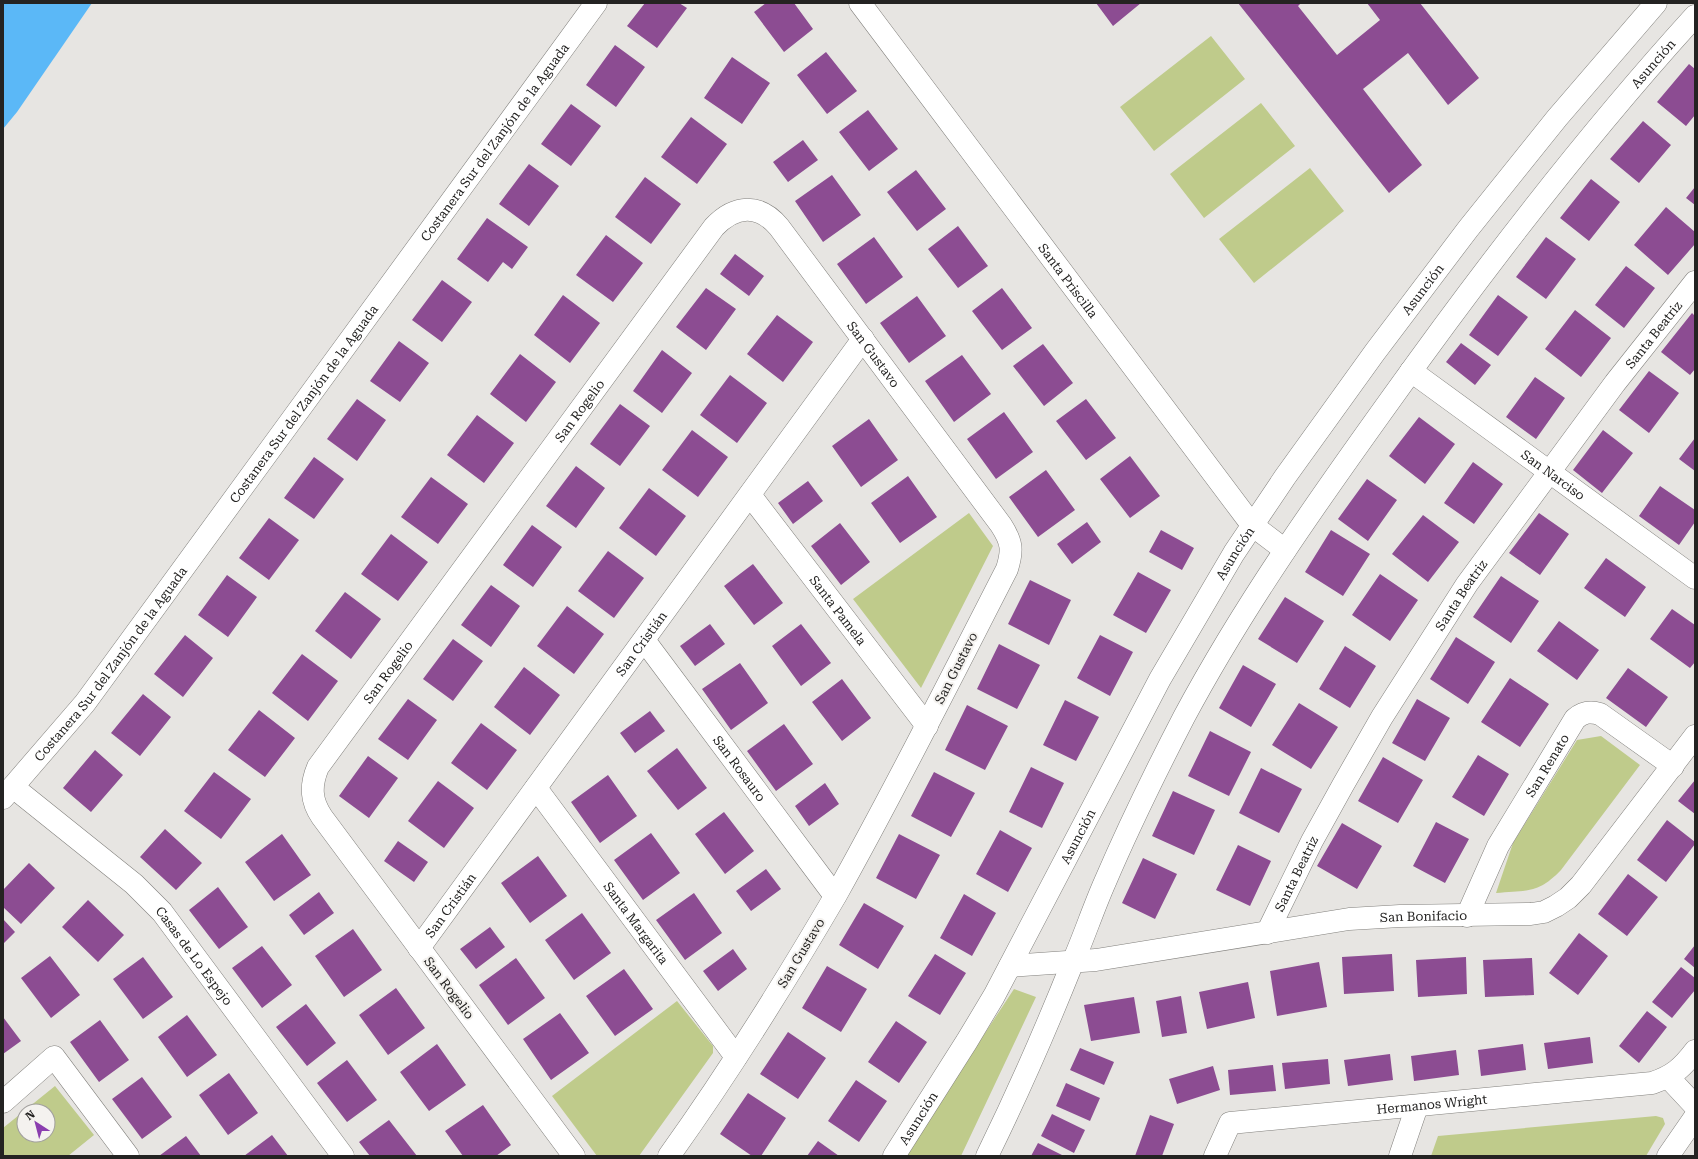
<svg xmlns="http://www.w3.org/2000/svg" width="1698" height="1159" font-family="'Roboto Serif',serif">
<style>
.green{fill:#bfcb8b;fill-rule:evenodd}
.water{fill:#5bb8f7}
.building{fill:#8c4c92}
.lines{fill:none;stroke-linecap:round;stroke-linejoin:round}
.street-casing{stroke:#82807d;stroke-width:23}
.street{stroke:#fff;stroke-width:22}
.labels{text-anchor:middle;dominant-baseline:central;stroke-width:4;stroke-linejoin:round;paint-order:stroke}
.street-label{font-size:13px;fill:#242322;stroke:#f4f2ef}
</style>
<rect width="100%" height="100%" fill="#e7e5e2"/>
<!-- green -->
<path class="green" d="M1211 36 1245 79 1154 151 1120 107Z
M1261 103 1295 146 1204 218 1170 174Z
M1310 168 1344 211 1254 283 1219 239Z
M969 513 993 546 921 688 853 599Z
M1601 736 1640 765 1561 870C1538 894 1527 890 1496 893L1513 843 1577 740Z
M1014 989 1036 997 961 1156H904Z
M677 1001 713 1046V1053L639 1156H597L552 1096Z
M55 1086 94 1135 68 1156H3V1128ZM24 1111H48V1135H24Z
M1656 1116 1663 1118 1665 1124 1646 1156H1431L1438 1136Z"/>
<!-- water -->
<path class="water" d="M3 3H92L17 112 3 129Z"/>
<!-- building -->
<path class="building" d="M645 3H679L687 8 657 48 627 26Z
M766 3H794L813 29 784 52 754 12Z
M1096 3H1141L1113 26Z
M1238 3H1301L1298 6 1337 55 1380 20 1367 3H1420L1479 78 1448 105 1408 53 1363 89 1422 165 1389 193Z
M615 45 645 67 616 107 586 85Z
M826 52 857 91 827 114 797 75Z
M732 57 770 83 742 124 704 98Z
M1689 64 1695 69V115L1686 126 1657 102Z
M571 104 601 126 571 166 541 144Z
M868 110 898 149 869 171 839 132Z
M691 117 727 144 697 184 661 157Z
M1643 121 1671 145 1639 183 1610 159Z
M803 140 818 160 788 182 773 162Z
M529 164 559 186 529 226 499 204Z
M916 170 946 209 917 231 887 192Z
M832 175 861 215 823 242 795 201Z
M645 177 681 204 651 244 615 217Z
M1591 179 1620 202 1589 241 1560 218Z
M1695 187V205L1686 198Z
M1666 207 1695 232V244L1668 275 1634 245Z
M487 218 528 247 512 269 503 262 488 282 457 259Z
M958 226 988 266 958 288 928 249Z
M606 235 643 263 613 302 576 275Z
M874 237 903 277 866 304 837 264Z
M1546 237 1576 259 1546 299 1516 277Z
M735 254 764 276 749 296 720 274Z
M1626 266 1655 288 1624 328 1595 305Z
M442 280 472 302 442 342 412 320Z
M706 288 736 309 706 350 676 327Z
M1002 288 1032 328 1002 350 972 311Z
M563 295 600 323 570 363 534 335Z
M1498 295 1528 317 1498 356 1469 335Z
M917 296 946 336 909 363 880 323Z
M1575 310 1611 338 1581 377 1545 349Z
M1692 313 1695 316V369L1690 375 1661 352Z
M777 315 813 342 783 382 747 354Z
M399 341 429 363 400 402 370 381Z
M1461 343 1491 365 1475 385 1446 362Z
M1043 344 1073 383 1044 406 1013 366Z
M662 350 692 373 662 413 633 391Z
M520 354 556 382 526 422 490 394Z
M962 355 991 394 954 422 925 381Z
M1649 371 1679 393 1649 433 1619 410Z
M730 375 767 403 737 443 700 415Z
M1535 377 1565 398 1536 439 1506 417Z
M357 399 386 420 357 461 327 439Z
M1086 399 1116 438 1086 460 1056 421Z
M620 404 650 426 620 466 590 444Z
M1004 412 1033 452 996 479 967 439Z
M477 415 514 443 484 483 447 455Z
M1419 417 1455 444 1425 484 1389 456Z
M869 419 898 460 861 487 832 446Z
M692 430 728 457 698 497 662 470Z
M1603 430 1633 453 1602 493 1573 470Z
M1695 438V471L1679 459Z
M1130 456 1160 496 1130 518 1100 479Z
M314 457 344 479 314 519 284 498Z
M1473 462 1503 484 1474 524 1444 503Z
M576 466 605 488 576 528 546 506Z
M1046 470 1075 510 1038 537 1009 497Z
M908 476 937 517 900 543 871 503Z
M431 477 468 504 438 544 401 517Z
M1367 479 1397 500 1368 541 1338 519Z
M808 481 823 501 793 524 778 503Z
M1660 486 1695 510V522L1679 545 1639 516Z
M649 488 686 516 656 556 619 528Z
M1539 513 1569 534 1540 575 1509 553Z
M1423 515 1459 542 1428 582 1392 554Z
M269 518 299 540 269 580 239 558Z
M1087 522 1101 542 1072 564 1057 544Z
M840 523 870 562 841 585 811 546Z
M532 525 562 547 533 587 503 565Z
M1161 530 1194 548 1182 570 1149 552Z
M1331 530 1370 554 1343 596 1305 572Z
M391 534 428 562 398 601 361 574Z
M608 551 644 578 614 618 578 591Z
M1606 558 1646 587 1625 617 1584 588Z
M753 564 783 603 754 625 724 586Z
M1138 572 1171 590 1146 633 1113 615Z
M1380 574 1418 600 1390 641 1352 615Z
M227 575 257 597 228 637 198 615Z
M1501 576 1539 601 1511 643 1473 617Z
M1030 580 1071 600 1049 645 1008 624Z
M491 585 520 606 491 647 461 625Z
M345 592 381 619 351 659 315 631Z
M1285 597 1324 621 1297 663 1258 639Z
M567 606 604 634 574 674 537 646Z
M1672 609 1695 625V662L1690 668 1650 639Z
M1559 621 1599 650 1577 680 1537 651Z
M710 624 725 644 695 666 680 646Z
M801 624 831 663 801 686 772 646Z
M185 635 213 658 183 697 154 674Z
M1100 635 1133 652 1110 696 1077 678Z
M1456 637 1495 662 1468 704 1430 679Z
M453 639 483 661 453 701 423 679Z
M999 644 1040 665 1017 709 977 689Z
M1345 646 1376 666 1350 708 1319 689Z
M302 654 338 681 308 721 272 693Z
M740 663 768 703 731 730 702 689Z
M1243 665 1276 684 1251 727 1219 708Z
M524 667 560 695 530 735 494 707Z
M1628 668 1668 697 1646 727 1606 698Z
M1510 678 1549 704 1520 747 1481 722Z
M842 679 871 718 842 741 812 702Z
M143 694 171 717 140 756 111 733Z
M408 699 437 720 408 760 378 739Z
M1417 699 1450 718 1425 761 1392 743Z
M1065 700 1099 717 1076 761 1043 745Z
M1299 703 1338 727 1311 769 1272 745Z
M967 705 1008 726 985 770 945 750Z
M259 710 295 738 265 777 228 750Z
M650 711 665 731 635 753 620 733Z
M481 723 517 750 487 790 451 763Z
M784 724 813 764 776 791 747 751Z
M1210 731 1251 752 1229 796 1188 776Z
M677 748 707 788 678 810 647 771Z
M95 750 123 775 91 812 63 788Z
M1478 755 1509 774 1484 816 1452 797Z
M368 756 398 778 369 818 339 796Z
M1383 757 1423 780 1398 823 1358 801Z
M1031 767 1064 783 1042 828 1009 812Z
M1261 768 1302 789 1279 833 1239 813Z
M214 772 251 799 221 839 184 811Z
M934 772 975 793 951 837 911 816Z
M608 775 637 816 600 843 571 802Z
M1695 780V814L1678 801Z
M438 781 474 808 444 848 408 821Z
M825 783 839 804 809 826 795 806Z
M1173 791 1215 810 1194 855 1152 836Z
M724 812 754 851 725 874 695 834Z
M1667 820 1695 842V844L1666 882 1637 860Z
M1436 822 1469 839 1445 883 1413 866Z
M1342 823 1382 846 1357 889 1317 866Z
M165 829 202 863 176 890 140 857Z
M1000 830 1032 848 1008 892 976 874Z
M651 833 680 873 643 900 614 860Z
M282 834 311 875 274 901 245 862Z
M899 834 940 855 916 899 876 878Z
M398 841 428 862 414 882 384 861Z
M1238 845 1271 861 1250 906 1216 890Z
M538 856 567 896 530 923 501 883Z
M1143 858 1177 874 1155 919 1122 903Z
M29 863 55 888 21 924 3 907V890Z
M766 869 781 889 751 911 736 891Z
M1628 874 1658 897 1627 936 1598 914Z
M218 887 248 927 219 949 189 910Z
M319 892 334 913 304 935 289 915Z
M694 893 722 933 685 960 656 920Z
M964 894 996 913 972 956 940 938Z
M88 900 124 935 98 962 62 927Z
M864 903 904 926 878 969 839 945Z
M582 913 611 953 574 980 545 940Z
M3 919 15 932 3 944Z
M490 927 505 947 476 969 460 949Z
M353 929 382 970 344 997 315 956Z
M1579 933 1608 956 1578 995 1549 973Z
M1695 945V968L1684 959Z
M262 946 292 985 262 1008 232 968Z
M733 949 747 969 718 991 703 971Z
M935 954 966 973 940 1015 908 996Z
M1392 954 1394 991 1344 994 1342 957Z
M50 956 80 995 51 1018 21 978Z
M143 957 173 997 143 1019 113 979Z
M1466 957 1467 994 1418 997 1416 960Z
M516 958 545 998 508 1025 479 985Z
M1532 958 1534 995 1485 997 1483 960Z
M1319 962 1327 1007 1277 1016 1270 971Z
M827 966 867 989 841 1032 802 1008Z
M1681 967 1695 978V990L1672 1018 1652 1002Z
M624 969 653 1009 615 1036 586 996Z
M1248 982 1255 1018 1207 1029 1199 992Z
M396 988 425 1028 388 1055 359 1015Z
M1181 996 1187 1033 1162 1037 1156 1001Z
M1134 997 1140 1033 1091 1041 1084 1005Z
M306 1004 336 1043 307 1066 276 1027Z
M1647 1011 1667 1027 1639 1063 1619 1046Z
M560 1013 589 1053 551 1080 523 1039Z
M187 1015 217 1055 187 1077 158 1037Z
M3 1017 21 1041 3 1054Z
M100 1020 129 1060 99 1082 70 1042Z
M896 1021 927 1042 899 1083 868 1062Z
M788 1032 826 1058 798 1099 760 1074Z
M1590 1037 1593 1063 1548 1069 1544 1043Z
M437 1044 466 1085 429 1111 400 1072Z
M1523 1044 1526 1070 1481 1076 1478 1050Z
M1080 1048 1114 1062 1104 1085 1070 1070Z
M1456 1050 1459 1075 1414 1081 1411 1056Z
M1390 1054 1393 1080 1348 1086 1344 1060Z
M1328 1059 1330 1084 1285 1089 1282 1063Z
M347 1060 377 1100 347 1122 317 1083Z
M1273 1065 1276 1091 1230 1095 1228 1070Z
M1213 1066 1220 1090 1177 1104 1169 1079Z
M229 1073 258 1113 228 1135 199 1095Z
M142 1077 172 1117 142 1139 112 1099Z
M856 1080 887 1101 859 1142 828 1121Z
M1066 1083 1100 1098 1090 1121 1056 1106Z
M748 1093 786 1118 761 1156H752L720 1134Z
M483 1105 511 1145 496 1156H463L445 1131Z
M1052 1114 1085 1130 1074 1153 1041 1136Z
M1150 1115 1174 1124 1162 1156H1135Z
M389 1120 417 1156H370L359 1142Z
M272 1135 288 1156H244Z
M186 1136 201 1156H159Z
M818 1141 839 1156H807Z
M1038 1143 1064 1156H1031Z"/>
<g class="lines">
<!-- street casing -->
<g class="street-casing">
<g id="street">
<path id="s1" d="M860 3 1252 525 1285 550"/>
<path id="s2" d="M1411 371 1695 578"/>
<path id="s3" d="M750 495 927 726"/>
<path id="s4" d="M644 640 835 896"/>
<path id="s5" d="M13 787 134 884 162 912 343 1156"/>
<path id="s6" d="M536 788 736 1057"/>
<path id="s7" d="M3 798 85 703 596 3"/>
<path id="s8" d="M1467 916 1498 846 1575 719C1583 712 1590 711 1600 714L1673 766"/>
<path id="s9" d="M1267 933 1312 841 1343 785 1382 717 1467 584 1615 383 1695 282"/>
<path id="s10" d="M419 948 863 339"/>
<path id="s11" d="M1010 966 1096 960 1349 919 1400 916 1531 914 1544 912 1556 906 1568 898 1581 885 1695 736"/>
<path d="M1668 1077 1695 1106"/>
<path d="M3 1102 54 1057 128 1156"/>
<path id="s12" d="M574 1156 322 817C311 801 310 786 318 767L714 227C735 205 759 203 779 227L1001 525C1012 542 1013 550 1007 569 951 678 896 788 836 895 784 984 729 1072 669 1156"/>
<path id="s13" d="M894 1156 967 1041 994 996 1160 679 1234 553 1285 477 1375 352 1468 229 1557 118 1656 3"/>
<path id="s14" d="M987 1156C1018 1093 1046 1029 1072 964 1084 937 1093 909 1105 882 1129 826 1156 771 1184 717 1244 605 1317 502 1391 399 1486 266 1585 137 1695 16"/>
<path id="s15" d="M1215 1156 1230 1123 1652 1083C1673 1076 1682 1068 1695 1051"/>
<path d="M1400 1156 1417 1106"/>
<path d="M1668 1156 1695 1117"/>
</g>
</g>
<!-- street -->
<use href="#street" class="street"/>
</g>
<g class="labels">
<!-- street labels -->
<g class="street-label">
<text stroke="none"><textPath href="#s14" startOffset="1287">Asunción</textPath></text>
<text stroke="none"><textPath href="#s7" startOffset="820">Costanera Sur del Zanjón de la Aguada</textPath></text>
<text stroke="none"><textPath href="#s1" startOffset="347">Santa Priscilla</textPath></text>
<text stroke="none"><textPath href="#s13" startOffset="1017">Asunción</textPath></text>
<text stroke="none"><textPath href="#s9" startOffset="714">Santa Beatriz</textPath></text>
<text stroke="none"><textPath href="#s12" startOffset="1379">San Gustavo</textPath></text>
<text stroke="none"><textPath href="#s7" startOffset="496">Costanera Sur del Zanjón de la Aguada</textPath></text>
<text stroke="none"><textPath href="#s12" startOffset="917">San Rogelio</textPath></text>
<text stroke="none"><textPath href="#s2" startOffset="176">San Narciso</textPath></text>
<text stroke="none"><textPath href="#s13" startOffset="693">Asunción</textPath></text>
<text stroke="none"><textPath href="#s9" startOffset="390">Santa Beatriz</textPath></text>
<text stroke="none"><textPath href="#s3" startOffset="145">Santa Pamela</textPath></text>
<text stroke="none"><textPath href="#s10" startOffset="377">San Cristián</textPath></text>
<text stroke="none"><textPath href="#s7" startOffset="172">Costanera Sur del Zanjón de la Aguada</textPath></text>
<text transform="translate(956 668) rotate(-63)">San Gustavo</text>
<text stroke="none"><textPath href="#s12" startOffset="593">San Rogelio</textPath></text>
<text stroke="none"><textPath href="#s8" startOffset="171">San Renato</textPath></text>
<text stroke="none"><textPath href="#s4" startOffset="160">San Rosauro</textPath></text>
<text stroke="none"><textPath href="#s13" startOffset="369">Asunción</textPath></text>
<text stroke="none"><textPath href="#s9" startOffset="66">Santa Beatriz</textPath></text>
<text stroke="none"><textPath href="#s10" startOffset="53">San Cristián</textPath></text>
<text stroke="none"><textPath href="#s11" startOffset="417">San Bonifacio</textPath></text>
<text stroke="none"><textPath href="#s6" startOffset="168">Santa Margarita</textPath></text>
<text transform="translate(801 953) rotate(-59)">San Gustavo</text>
<text stroke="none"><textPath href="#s5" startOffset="249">Casas de Lo Espejo</textPath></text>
<text transform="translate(449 988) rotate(53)">San Rogelio</text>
<text stroke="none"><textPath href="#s15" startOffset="239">Hermanos Wright</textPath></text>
<text stroke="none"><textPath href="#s13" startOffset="45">Asunción</textPath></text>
</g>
</g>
<!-- border -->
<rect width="1698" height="1159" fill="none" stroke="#242322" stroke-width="8"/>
<!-- north arrow -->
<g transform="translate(36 1123) rotate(324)"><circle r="19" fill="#f4f2ef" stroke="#a19f9d"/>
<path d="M0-3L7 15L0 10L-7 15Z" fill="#8b3eaf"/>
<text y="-6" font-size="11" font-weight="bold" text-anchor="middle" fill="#242322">N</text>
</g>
</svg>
